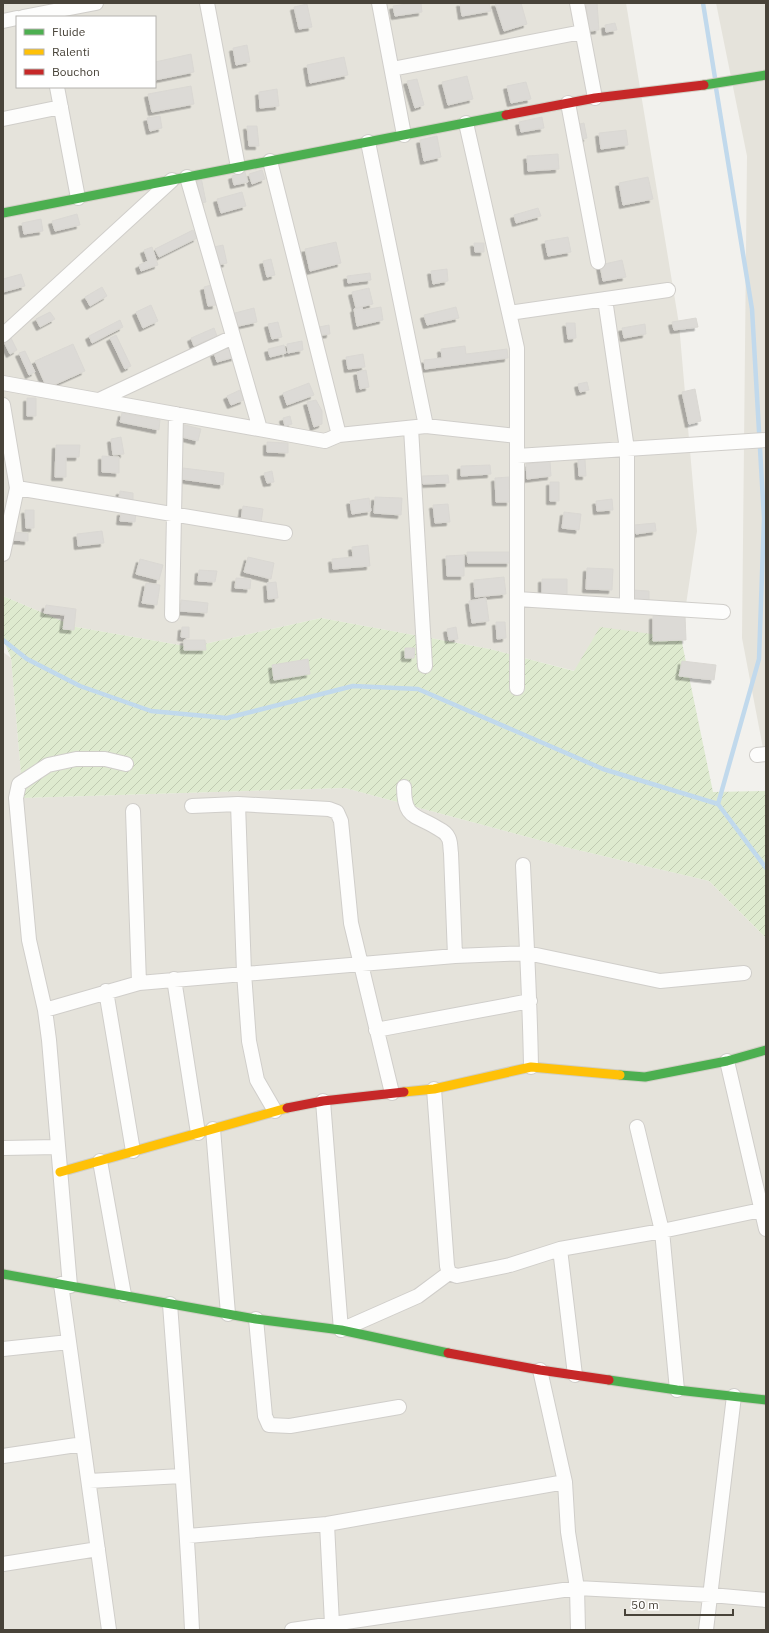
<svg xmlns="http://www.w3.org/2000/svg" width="769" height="1633" font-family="'IBM Plex Sans',sans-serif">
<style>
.residential{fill:#e5e3db;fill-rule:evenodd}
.garden{fill:url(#garden-furrows)}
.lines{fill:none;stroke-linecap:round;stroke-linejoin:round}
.stream{stroke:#c1d9ec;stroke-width:4.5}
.building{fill:#dcdad6;stroke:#dad8d3;filter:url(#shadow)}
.street-casing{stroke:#d0ceca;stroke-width:16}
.fast-casing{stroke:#d0cec4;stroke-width:11}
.slow-casing{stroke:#d0cec4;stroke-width:11}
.jam-casing{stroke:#d0cec4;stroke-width:11}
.street{stroke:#fdfdfc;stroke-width:14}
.fast{stroke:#4caf50;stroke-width:9}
.slow{stroke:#ffc107;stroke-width:9}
.jam{stroke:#c62828;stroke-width:9}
</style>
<defs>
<pattern id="garden-furrows" width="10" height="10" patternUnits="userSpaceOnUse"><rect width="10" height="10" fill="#deeacf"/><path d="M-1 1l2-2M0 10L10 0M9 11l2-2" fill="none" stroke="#c0cab2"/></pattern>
<filter id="shadow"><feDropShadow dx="-3.5" dy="3.5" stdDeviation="0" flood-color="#0004"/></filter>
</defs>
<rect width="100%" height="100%" fill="#f2f1ed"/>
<!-- residential -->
<path class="residential" d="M3 3H626L679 324 697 531 681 638 575 671 490 649 321 618 191 647 76 627 3 596ZM17 17H155V87H17Z
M716 3H766V764L742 638 747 156Z
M3 652 11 658 23 798 345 788 565 847 709 881 765 937 766 1630H3Z"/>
<!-- garden -->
<path class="garden" d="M3 596 76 627 191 647 321 618 490 649 574 671 600 627 681 638 713 792 766 791V938L709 881 565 847 345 788 23 798 11 658 3 639Z"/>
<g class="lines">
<!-- stream -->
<path class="stream" d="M703 3 715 78
M716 88 752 309 764 518 759 659 718 804
M3 640 27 659 80 686 151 711 227 718 353 686 418 689 603 769 718 804 766 868"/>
</g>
<!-- building -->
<path class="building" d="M414 3H421L422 12 395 16 393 6Z
M460 3H489L491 11 462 16Z
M495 3H521L527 24 504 31Z
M597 3 599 30 589 31 586 4Z
M307 4 312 27 299 29 294 7Z
M615 23 617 30 606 32 605 25Z
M247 45 250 62 236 65 233 48Z
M191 54 194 72 155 80V62Z
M344 57 348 75 310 83 307 65Z
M467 76 473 99 448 105 442 82Z
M417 79 424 105 415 108 407 81Z
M526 82 531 99 511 103 507 86Z
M191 86 194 104 152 112 148 94Z
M277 89 279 106 260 108 259 92Z
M160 116 162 128 150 131 147 118Z
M542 117 544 128 521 132 519 122Z
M584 123 587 138 579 140 576 125Z
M247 126H257L259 146H249Z
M626 130 628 145 601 149 599 133Z
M437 136 441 157 424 161 420 140Z
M558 154 559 169 528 171 527 156Z
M262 170 265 179 252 184 249 174Z
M245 172 248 182 234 185 232 176Z
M201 177 206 202 201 203 196 178Z
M648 177 653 199 623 205 619 183Z
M242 192 246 206 221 213 217 199Z
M538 208 541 216 516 223 514 215Z
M77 214 80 225 55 231 52 221Z
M41 219 43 231 24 234 22 223Z
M193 230 197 238 159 257 155 249Z
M568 237 571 252 548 256 545 241Z
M336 242 341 263 310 271 305 249Z
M474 243H484V252H475Z
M223 245 227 263 218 265 214 247Z
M152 247 158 265 141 271 139 265 148 261 144 250Z
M271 259 275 275 267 277 263 261Z
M622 260 626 277 603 281 600 265Z
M447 269 448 281 433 284 431 271Z
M370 273 371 280 348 283 347 276Z
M21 274 25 286 3 292V279Z
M211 285 216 305 208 306 204 287Z
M102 287 107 296 90 306 85 297Z
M369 288 373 304 356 308 352 292Z
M151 305 158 321 143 328 136 312Z
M362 307 363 310 381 307 383 320 357 326 354 309Z
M456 307 459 318 427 325 424 315Z
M254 308 257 322 234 327 231 314Z
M50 312 55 319 40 327 36 319Z
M696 318 698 327 674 330 672 322Z
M120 320 123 327 92 343 89 336Z
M278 322 282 337 272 339 268 324Z
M566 323H575L576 338 568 339Z
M645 324 646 334 624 338 622 328Z
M329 325 330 334 315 336 314 328Z
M214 328 217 336 194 346 191 338Z
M116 335 131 366 125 369 110 338Z
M10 336 17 350 10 354 3 340Z
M302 341 303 350 288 353 287 344Z
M73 344 85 371 47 388 35 361Z
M284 345 286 353 270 357 268 349Z
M465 346 466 354 507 349 508 358 425 369 424 360 442 358 441 349Z
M232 347 235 357 217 362 214 353Z
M25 351 35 372 29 375 19 353Z
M363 354 365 367 348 369 346 357Z
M366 370 369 387 360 389 357 372Z
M587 382 589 390 580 392 578 384Z
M309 383 314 395 287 405 283 393Z
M695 389 701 421 689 424 682 392Z
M240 390 244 400 231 405 227 396Z
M27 398H36V416H27Z
M316 400 322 411V424L314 427 307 402Z
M122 413 160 420 159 430 120 422Z
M290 416 292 424 285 426 283 418Z
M181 424 201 429 198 441 178 436Z
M121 437 124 454 113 455 111 439Z
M267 442 288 443V453L267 452Z
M56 445H80L79 457H66V477H55Z
M102 456 119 457V473L102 472Z
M585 459 586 476H579L578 460Z
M550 461 551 476 527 479 526 464Z
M490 465 491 474 461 476V466Z
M183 468 224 473 223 485 181 479Z
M272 471 274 482 267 483 264 473Z
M448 475 449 483 423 484 422 476Z
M509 477 510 502H496L495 478Z
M550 482H559V501H550Z
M120 491 133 493V500L119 499Z
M375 497 402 498 401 515 374 513Z
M369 498 371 511 352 514 350 501Z
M612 499 613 510 597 511 596 501Z
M448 504 450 522 435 523 433 505Z
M243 506 263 509 261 523 241 520Z
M25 510H34V528H26Z
M121 512 136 513 135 522 120 521Z
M564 512 581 514 579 530 562 528Z
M655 523 656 531 636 534 634 525Z
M102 531 104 543 78 546 77 534Z
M11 532 28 533V541L11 540Z
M368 545 370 566 333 569 332 559 353 557 352 547Z
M467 552H510V563H468Z
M464 555V576H447L446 556Z
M248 557 274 563 271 579 244 572Z
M140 559 163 565 159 580 136 574Z
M587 568 613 569 612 590 586 589Z
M199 570 217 571 215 582 198 581Z
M504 577 506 594 475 597 474 580Z
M236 578 251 579 250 589 235 588Z
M542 579H567V598L542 597Z
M276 582 278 598 268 599 267 583Z
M146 583 160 585 157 605 142 603Z
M633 590 649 591V600H633Z
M486 598 489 621 472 623 469 601Z
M181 600 208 603 207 613 180 611Z
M46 605 76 609 74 630 63 629 65 615 44 613Z
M685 615 686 640 653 641V616Z
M496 622H505L506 638 497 639Z
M182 627H189V638L181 637Z
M456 627 458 639 449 640 447 629Z
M184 640H205L206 650H184Z
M405 648H415L414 658H405Z
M308 659 310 674 274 680 272 665Z
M682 661 716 665 714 680 679 676Z"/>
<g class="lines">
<!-- street casing -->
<g class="street-casing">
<path id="street" d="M207 3 238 167
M379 3 404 135
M577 3 595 98
M23 17 96 3
M3 21 17 18
M392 69 582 32
M57 87 78 198
M568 103 598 262
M3 119 61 107
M466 123 517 348V688
M368 142 426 426
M270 161 339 435
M187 177 260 429
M605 299 627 449V606
M509 313 668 290
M3 335 172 180
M3 383 325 441 339 435 426 426 517 436
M99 400 233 337
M3 405 17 488 3 554
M411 428 425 666
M517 456 766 440
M17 488 285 533
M517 599 723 612
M172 615 176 414
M757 755 766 754
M404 787C404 820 416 814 439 829 443 831 446 833 448 837 451 841 450 848 451 853L455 956
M238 804 329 809 337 812 341 821 351 923 392 1093
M192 806 238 804 244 973 249 1041 257 1080 275 1111
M133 811 139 983
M523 865C526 932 530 1000 531 1067
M174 979 198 1133
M106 991 133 1151
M45 1010 139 983 455 956 527 953 660 981 744 973
M376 1030 530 1001
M727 1061 766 1229
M434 1089 447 1266 449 1273 457 1276 510 1265 560 1249 662 1231 766 1209
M323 1101 341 1330 418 1296 449 1273
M637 1127 662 1231 677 1390
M213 1129 228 1314
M3 1148 58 1147
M100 1161 124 1295
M560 1249 575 1375
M61 1284 109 1630
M70 1286 49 1040 45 1010 29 940 16 798 19 784 48 765 76 759H105L126 764
M170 1304C178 1413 187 1521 192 1630
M256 1319 265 1416 269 1425 290 1426 399 1407
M3 1349 69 1342
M540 1370 565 1482 568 1532 577 1588 578 1630
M3 1456 83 1444
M89 1481 182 1476
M327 1524 332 1624
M188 1536 327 1524 565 1482
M3 1564 98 1549
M292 1630 577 1588 711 1595 766 1600
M706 1630 734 1396"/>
</g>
<!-- fast casing -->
<g class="fast-casing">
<path id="fast" d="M704 85 766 75
M3 213 506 115
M620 1075 645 1077 727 1061 766 1050
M3 1274 256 1319 341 1330 448 1353
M609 1380 677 1390 766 1400"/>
</g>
<!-- slow casing -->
<g class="slow-casing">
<path id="slow" d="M404 1092 434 1089 531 1067 620 1075
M60 1172 287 1108"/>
</g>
<!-- jam casing -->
<g class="jam-casing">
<path id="jam" d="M506 115 595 98 704 85
M287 1108 323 1101 404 1092
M448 1353 540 1370 609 1380"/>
</g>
<!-- street -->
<use href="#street" class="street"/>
<!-- fast -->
<use href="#fast" class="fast"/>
<!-- slow -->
<use href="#slow" class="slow"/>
<!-- jam -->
<use href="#jam" class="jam"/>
</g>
<!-- border -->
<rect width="769" height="1633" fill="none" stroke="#484339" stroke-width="8"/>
<!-- legend -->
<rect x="16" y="16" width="140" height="72" fill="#ffffff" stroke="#b6b4b0"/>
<rect x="24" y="29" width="20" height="6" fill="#4caf50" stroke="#b6b4b0"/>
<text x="52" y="36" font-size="12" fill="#484339">Fluide</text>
<rect x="24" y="49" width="20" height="6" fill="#ffc107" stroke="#b6b4b0"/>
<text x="52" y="56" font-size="12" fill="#484339">Ralenti</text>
<rect x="24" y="69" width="20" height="6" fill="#c62828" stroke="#b6b4b0"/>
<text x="52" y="76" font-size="12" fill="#484339">Bouchon</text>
<!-- scale -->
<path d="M625 1609v6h108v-6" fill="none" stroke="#484339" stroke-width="2"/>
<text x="631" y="1609" font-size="12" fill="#484339" stroke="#ffffff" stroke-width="3" paint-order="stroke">50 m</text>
</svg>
